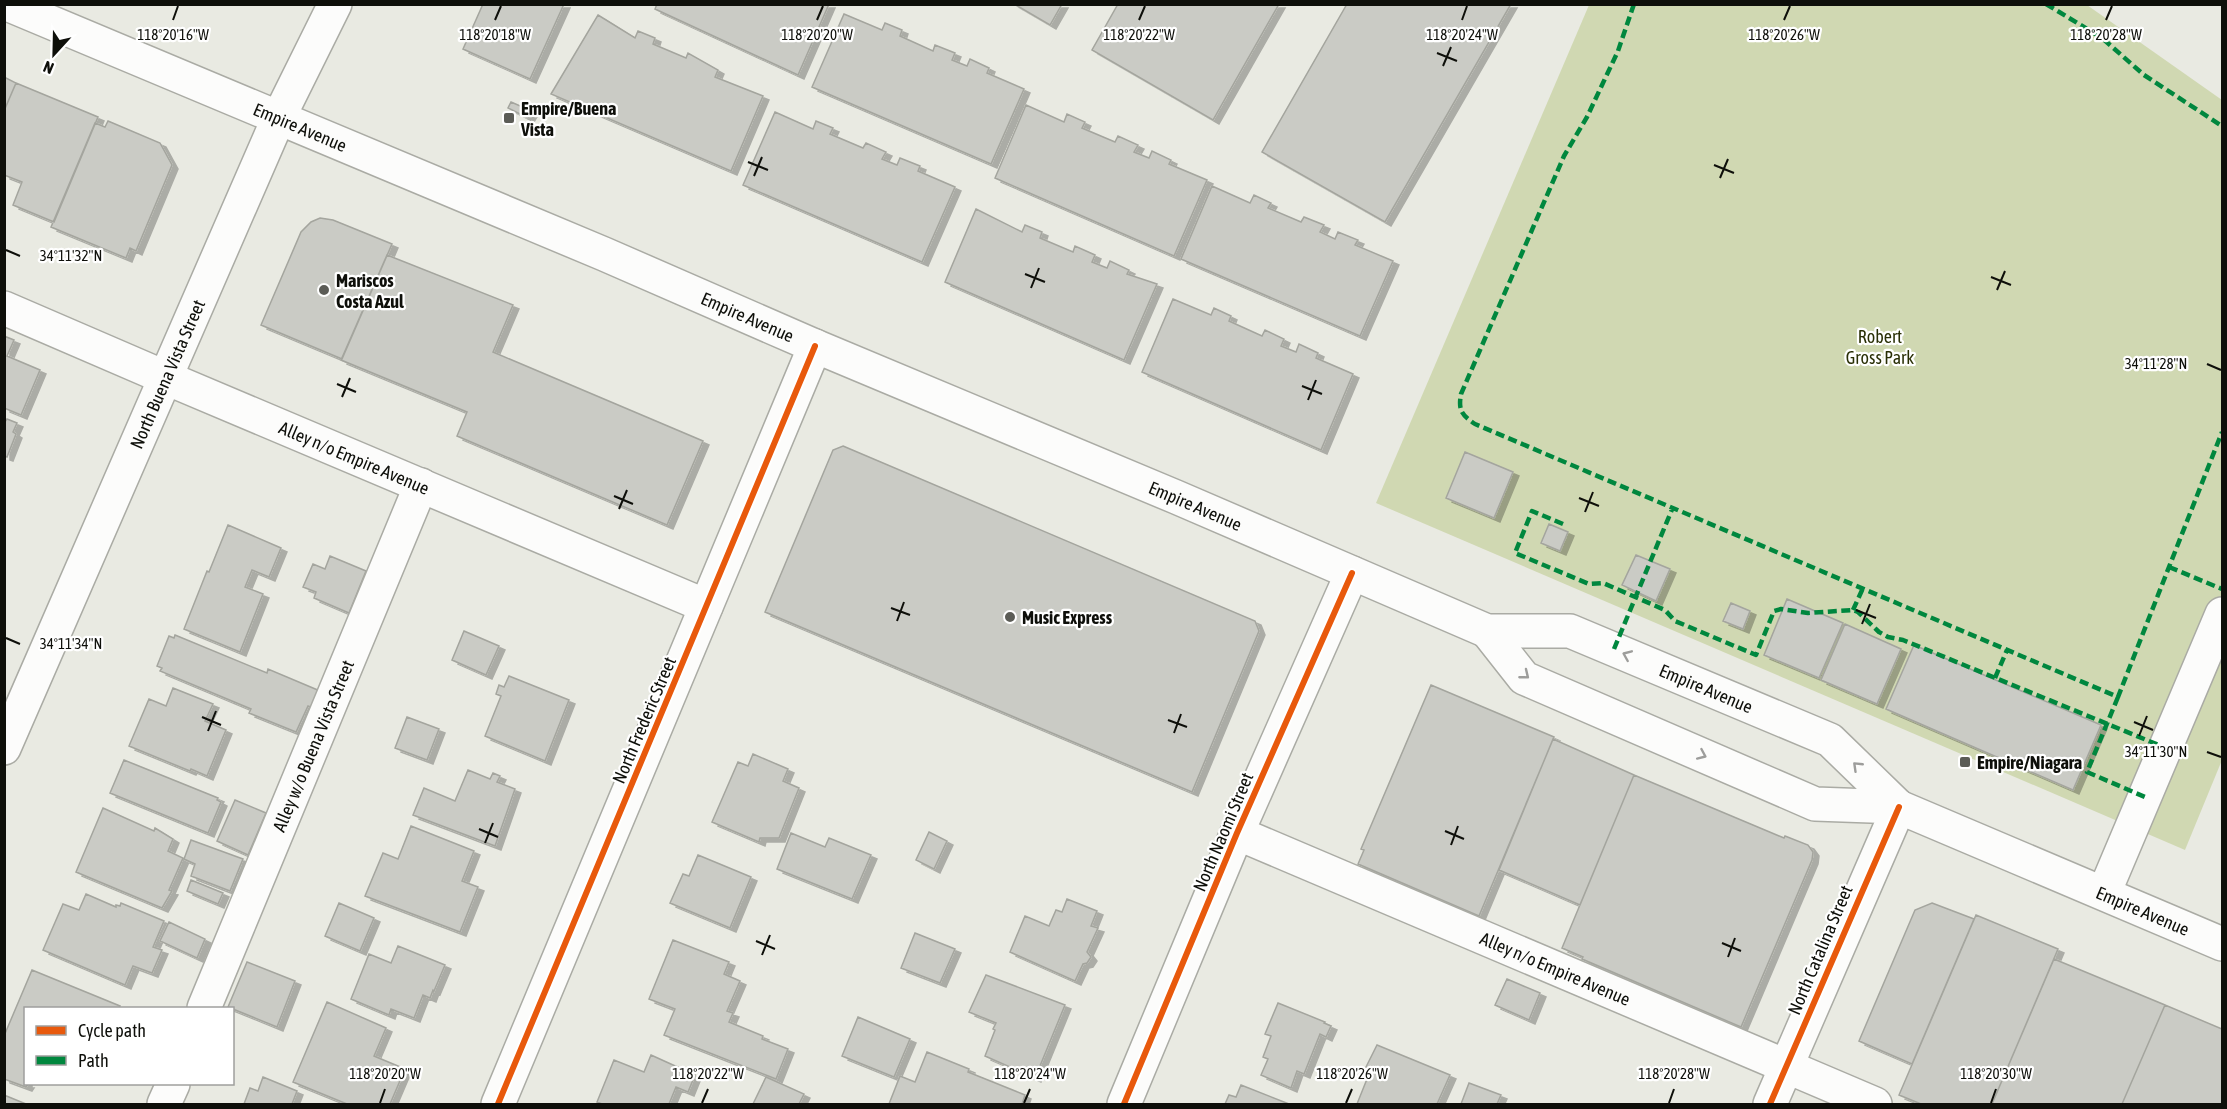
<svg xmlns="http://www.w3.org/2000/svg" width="2227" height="1109" font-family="'Asap Condensed',sans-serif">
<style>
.green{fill:#d0d8b2}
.building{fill:#cacbc5;stroke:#a4a59e;stroke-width:1.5;filter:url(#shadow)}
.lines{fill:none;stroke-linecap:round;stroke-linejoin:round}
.minor-casing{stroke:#aaaba4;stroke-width:36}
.major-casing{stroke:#aaaba4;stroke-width:36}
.minor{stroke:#fcfcfb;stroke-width:33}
.major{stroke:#fcfcfb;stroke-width:33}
.quiet{stroke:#00873e;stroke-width:4.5;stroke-dasharray:9 4.5;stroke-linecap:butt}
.cycleway-casing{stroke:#fff;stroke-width:10}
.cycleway{stroke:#e8590c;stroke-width:6}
.oneway{stroke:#9d9d9b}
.ticks{fill:none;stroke:#0e0f0a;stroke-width:2}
.poi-dot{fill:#5b5c56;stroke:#fff;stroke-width:2}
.labels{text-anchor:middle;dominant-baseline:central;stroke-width:4.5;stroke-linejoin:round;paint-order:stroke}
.poi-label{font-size:18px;font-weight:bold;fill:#0e0f0a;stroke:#fff;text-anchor:start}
.street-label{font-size:18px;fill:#0e0f0a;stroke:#fff}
.park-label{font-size:18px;fill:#292f05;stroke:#fff}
.ticks-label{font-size:15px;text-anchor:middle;fill:#0e0f0a;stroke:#fff;stroke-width:4.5;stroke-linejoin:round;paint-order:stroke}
</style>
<defs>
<filter id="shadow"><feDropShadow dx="6" dy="4" stdDeviation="0" flood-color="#0004"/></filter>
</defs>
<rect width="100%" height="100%" fill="#e9eae2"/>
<!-- green -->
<path class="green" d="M1589 5H2087L2222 100V760L2185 850 1376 503Z"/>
<!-- building -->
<path class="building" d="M483 4H564L530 79 463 49Z
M657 4H829L798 75 655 9Z
M1014 4H1062L1050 25Z
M1118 4H1279L1213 120 1092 50Z
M1347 4H1511L1385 222 1262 152Z
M844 14 882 30 885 23 902 30 900 36 933 51 935 45 955 53 952 60 967 66 970 59 989 68 987 73 1024 89 991 164 812 87Z
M598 15 635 38 638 31 655 38 653 44 686 58 688 53 718 70 715 77 763 96 731 171 551 94Z
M4 77 16 83 4 111Z
M16 83 98 117 54 222 13 205 22 182 4 175V111Z
M511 102 532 111 528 118 508 108Z
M1026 105 1064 122 1067 114 1085 122 1082 128 1115 142 1118 136 1138 145 1134 152 1149 158 1152 151 1171 160 1169 164 1207 180 1174 256 995 178Z
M775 112 813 129 816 121 833 128 830 134 863 148 866 143 886 152 882 159 897 165 900 158 920 166 918 171 955 187 922 262 743 185Z
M108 121 160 143 172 165 136 251 130 248 126 258 51 227 95 123 105 127Z
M1212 186 1250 203 1254 195 1271 203 1268 208 1301 222 1304 217 1324 225 1320 232 1335 239 1338 232 1358 240 1355 245 1393 261 1360 336 1181 259Z
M976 209 1022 232 1025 225 1042 232 1040 238 1073 252 1075 246 1095 255 1092 262 1107 268 1110 261 1129 270 1127 274 1157 284 1124 360 945 282Z
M320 218 333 220 392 244 342 359 261 325 301 232 311 222Z
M387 255 513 305 493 352 703 441 667 525 457 436 467 412 341 360Z
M1173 299 1211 315 1214 308 1231 316 1229 321 1262 336 1265 330 1284 339 1281 346 1296 352 1299 344 1318 353 1316 358 1353 374 1321 450 1142 372Z
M4 336 14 340 7 356 40 370 21 415 4 408Z
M7 419 17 423 13 432 16 434 7 457 4 456V423Z
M843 446 1255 621 1259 631 1192 792 765 612 833 450Z
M1465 452 1513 472 1494 518 1446 498Z
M1549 524 1568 532 1560 551 1541 543Z
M228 525 281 548 269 577 252 570 245 587 263 594 240 652 184 629 207 571 209 572Z
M1636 555 1670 569 1656 601 1622 585Z
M330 556 366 571 349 613 314 598 316 592 303 587 313 564 325 569Z
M1787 599 1843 623 1819 678 1764 655Z
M1731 603 1750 611 1743 629 1723 621Z
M1845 624 1901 649 1877 704 1821 680Z
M464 631 499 646 486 675 452 660Z
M175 635 267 673 268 669 320 691 313 708 308 706 296 732 249 713 251 709 160 671 162 668 157 666 169 636 174 638Z
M1914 645 2101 725 2073 790 1886 709Z
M509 676 569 700 545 761 485 736 501 696 496 694 499 685 504 687Z
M1431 685 1554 737 1479 916 1358 864 1364 850 1361 849Z
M173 688 213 704 205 721 226 730 207 776 191 769 190 771 129 746 149 699 166 706Z
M407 717 439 729 427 760 395 748Z
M1553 739 1634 775 1580 905 1499 870Z
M753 754 788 769 783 781 799 788 779 838H760L759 842 712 822 738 762 748 766Z
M124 760 218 798 217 800 221 802 208 833 110 793Z
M468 770 490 779 493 773 500 776 497 782 515 789 495 846 413 815 424 788 455 801Z
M1634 775 1784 838 1785 836 1808 845 1813 852 1812 860 1741 1027 1582 959 1583 957 1562 948Z
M235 800 266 813 248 855 217 841Z
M103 808 154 831 155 828 173 839 168 851 183 858 169 890 172 891 162 908 76 872Z
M411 826 474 851 462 881 478 887 460 932 365 896 383 853 398 859Z
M929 832 947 841 934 869 916 860Z
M791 833 825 847 829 838 871 855 852 899 777 869Z
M191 840 243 859 230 891 191 876 195 864 184 859Z
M698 855 751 877 730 928 670 903 683 874 689 876Z
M191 880 223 893 218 904 187 891Z
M86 894 116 907V905L120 906 121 903 164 921 153 947 162 950 152 973 133 966 125 985 43 950 63 904 79 910Z
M1067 899 1097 911 1091 926 1098 928 1087 952 1091 957 1087 963 1083 964 1075 981 1010 952 1025 916 1049 926 1056 910 1062 912Z
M339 903 374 918 360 951 325 936Z
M1932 903 1974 919 1912 1064 1859 1041 1915 910Z
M1976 915 2058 949 1992 1104H1921L1899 1095Z
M169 922 205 939 197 958 160 941Z
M915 933 955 949 940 983 901 968Z
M673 940 729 962 724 974 740 981 727 1011 733 1013 729 1022 763 1036 762 1039 788 1049 776 1079 664 1035 675 1009 649 999Z
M398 946 445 965 434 991 433 990 430 998 423 995 414 1018 391 1009 389 1015 351 999 369 954 391 963Z
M2054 959 2165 1005 2122 1104H1992Z
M247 962 295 981 277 1027 228 1007Z
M32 970 120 1006 119 1008H26V1084H28L26 1087 4 1079V1036Z
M986 975 1065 1005 1035 1078 985 1056 995 1030 993 1029 996 1023 969 1012Z
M1507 979 1540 993 1529 1020 1495 1005Z
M327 1002 386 1028 374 1056 405 1069 390 1104H347L293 1082Z
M1278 1003 1325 1022 1324 1023 1331 1026 1326 1037 1320 1034 1304 1074 1297 1071 1291 1088 1261 1075 1268 1059 1263 1057 1271 1036 1265 1034Z
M2165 1005 2222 1029V1104H2122Z
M858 1017 910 1039 894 1077 842 1056Z
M1377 1045 1450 1075 1437 1104H1357L1369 1074H1367L1369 1068 1366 1067Z
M927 1052 969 1069 968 1072 1025 1095 1022 1104H889L900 1076 915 1082Z
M651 1055 695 1075 688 1092 676 1087 669 1104H602L597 1102 614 1060 644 1072Z
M263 1077 297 1091 292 1104H244L250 1088 258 1091Z
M766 1077 804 1094 799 1104H753Z
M1469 1083 1501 1095 1497 1104H1459H1461Z
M1241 1085 1289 1104H1225L1229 1095 1236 1097Z
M4 1095 26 1104H4Z"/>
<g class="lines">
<!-- minor casing -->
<g class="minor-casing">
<g id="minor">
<path id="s1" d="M4 308 164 377 706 606"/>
<path id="s2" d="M1237 833 1875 1104"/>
<path d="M2104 893 2222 614"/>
<path id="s3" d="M204 1008 421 485"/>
<path d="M164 1104 173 1084"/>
<path d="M498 1104 815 346"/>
<path d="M1124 1104 1237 833 1352 573"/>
<path d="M1770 1104 1899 807"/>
</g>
</g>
<!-- major casing -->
<g class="major-casing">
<g id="major">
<path id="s4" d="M7 4 604 254 815 346 1176 497 1487 631H1570L1830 740 1899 807"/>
<path id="s5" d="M1487 631 1524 678 1815 804 1899 807 2222 944"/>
<path id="s6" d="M4 748 279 117 335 4"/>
</g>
</g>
<!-- minor -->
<use href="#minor" class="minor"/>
<!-- major -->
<use href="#major" class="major"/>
<!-- quiet -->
<path class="quiet" d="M1634 4 1618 51 1587 117 1564 156 1461 394C1458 411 1462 415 1475 424L2118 697 2222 432
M2046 4 2102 38 2144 75 2222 126
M1563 524 1532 511 1515 553 1589 584 1603 583 1665 610 1675 621 1756 655 1774 611 1781 609 1808 613 1853 610 1858 612 1879 632 1888 637 1903 640 2166 748
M2169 567 2222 589
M1853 610 1863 588
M1614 649 1673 507
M1995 678 2007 650
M2118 697 2087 772 2145 797"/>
<!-- cycleway casing -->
<g class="cycleway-casing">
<path id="cycleway" d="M498 1104 815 346
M1124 1104 1237 833 1352 573
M1770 1104 1899 807"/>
</g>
<!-- cycleway -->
<use href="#cycleway" class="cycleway"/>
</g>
<!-- one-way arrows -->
<defs><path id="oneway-chevron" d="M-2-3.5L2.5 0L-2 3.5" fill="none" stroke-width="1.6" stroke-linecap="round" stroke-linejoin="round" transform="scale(1.5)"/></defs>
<g class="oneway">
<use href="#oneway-chevron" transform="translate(1627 655) rotate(-157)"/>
<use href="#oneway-chevron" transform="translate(1525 675) rotate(39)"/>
<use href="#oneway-chevron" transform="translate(1702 755) rotate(24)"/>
<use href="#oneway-chevron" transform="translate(1857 766) rotate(-136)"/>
</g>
<!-- ticks -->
<path class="ticks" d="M173 20 178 6M495 20 501 6M817 20 823 6M1139 20 1145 6M1462 20 1467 6M1784 20 1790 6M2106 20 2112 6M1437 53 1457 61M1443 66 1451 47M748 162 768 170M1714 165 1734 173M754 176 762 157M1720 178 1728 159M6 250 20 256M1025 274 1045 282M1991 277 2011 285M1031 288 1039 268M1997 290 2005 271M2207 364 2221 370M337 384 356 392M1302 386 1322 394M342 397 350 378M1308 400 1316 380M614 496 633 504M1579 498 1599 506M619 509 627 490M1585 512 1593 492M891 608 910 615M1856 610 1876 618M897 621 904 602M1862 624 1870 604M6 638 20 644M202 717 221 725M1168 720 1187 727M2134 722 2153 730M208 731 216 711M1174 733 1181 714M2139 736 2147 716M2207 752 2221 757M479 829 498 837M1445 831 1464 839M485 843 493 823M1451 845 1458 826M756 941 775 949M1722 943 1741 951M762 955 770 935M1728 957 1735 938M380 1103 385 1089M702 1103 708 1089M1024 1103 1030 1089M1346 1103 1352 1089M1669 1103 1674 1089M1991 1103 1996 1089"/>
<!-- markers -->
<g class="poi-dot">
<rect x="503" y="112" width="12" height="12" rx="3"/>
<circle cx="324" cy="290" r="6"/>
<circle cx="1010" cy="617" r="6"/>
<rect x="1959" y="756" width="12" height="12" rx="3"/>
</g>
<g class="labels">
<!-- poi labels -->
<g class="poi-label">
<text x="521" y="108">Empire/Buena<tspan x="521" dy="21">Vista</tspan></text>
<text x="336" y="280">Mariscos<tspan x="336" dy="21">Costa Azul</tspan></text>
<text x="1022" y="617">Music Express</text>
<text x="1977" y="762">Empire/Niagara</text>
</g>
<!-- street labels -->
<g class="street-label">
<text stroke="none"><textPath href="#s4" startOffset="318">Empire Avenue</textPath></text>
<text stroke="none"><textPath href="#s4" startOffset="804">Empire Avenue</textPath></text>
<text stroke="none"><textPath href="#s6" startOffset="408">North Buena Vista Street</textPath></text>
<text stroke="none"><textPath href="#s1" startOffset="381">Alley n/o Empire Avenue</textPath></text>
<text stroke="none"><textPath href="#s4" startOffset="1290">Empire Avenue</textPath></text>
<text stroke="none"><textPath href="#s4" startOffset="1838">Empire Avenue</textPath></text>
<text transform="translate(644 720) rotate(-67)">North Frederic Street</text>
<text stroke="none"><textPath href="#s3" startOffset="284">Alley w/o Buena Vista Street</textPath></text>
<text transform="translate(1223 832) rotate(-67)">North Naomi Street</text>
<text stroke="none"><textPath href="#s5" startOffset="726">Empire Avenue</textPath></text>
<text transform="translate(1820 950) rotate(-67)">North Catalina Street</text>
<text stroke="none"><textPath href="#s2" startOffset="346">Alley n/o Empire Avenue</textPath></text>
</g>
<!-- park labels -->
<g class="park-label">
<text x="1880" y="336">Robert<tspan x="1880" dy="21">Gross Park</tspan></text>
</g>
</g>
<g class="ticks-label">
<text x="173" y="40">118°20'16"W</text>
<text x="495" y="40">118°20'18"W</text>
<text x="817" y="40">118°20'20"W</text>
<text x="1139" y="40">118°20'22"W</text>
<text x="1462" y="40">118°20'24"W</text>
<text x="1784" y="40">118°20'26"W</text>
<text x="2106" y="40">118°20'28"W</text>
<text x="71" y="261">34°11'32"N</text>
<text x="2156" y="369">34°11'28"N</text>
<text x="71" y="649">34°11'34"N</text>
<text x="2156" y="757">34°11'30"N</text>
<text x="385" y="1079">118°20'20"W</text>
<text x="708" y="1079">118°20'22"W</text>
<text x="1030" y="1079">118°20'24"W</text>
<text x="1352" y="1079">118°20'26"W</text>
<text x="1674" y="1079">118°20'28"W</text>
<text x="1996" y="1079">118°20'30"W</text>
</g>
<!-- border -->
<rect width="2227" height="1109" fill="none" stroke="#0e0f0a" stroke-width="12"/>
<!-- legend -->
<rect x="24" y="1007" width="210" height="78" fill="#ffffff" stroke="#9f9f9d" stroke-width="1.5"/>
<rect x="36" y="1026" width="30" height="9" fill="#e8590c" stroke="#9f9f9d" stroke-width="1.5"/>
<text x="78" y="1037" font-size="18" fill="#0e0f0a">Cycle path</text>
<rect x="36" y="1056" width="30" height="9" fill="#00873e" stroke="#9f9f9d" stroke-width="1.5"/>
<text x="78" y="1067" font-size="18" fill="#0e0f0a">Path</text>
<!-- north arrow -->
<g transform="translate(54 54) rotate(202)" stroke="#ffffff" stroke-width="4.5" paint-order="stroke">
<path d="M0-4.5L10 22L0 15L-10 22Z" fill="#0e0f0a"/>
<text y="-9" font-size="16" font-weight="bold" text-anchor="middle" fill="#0e0f0a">N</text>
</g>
</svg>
